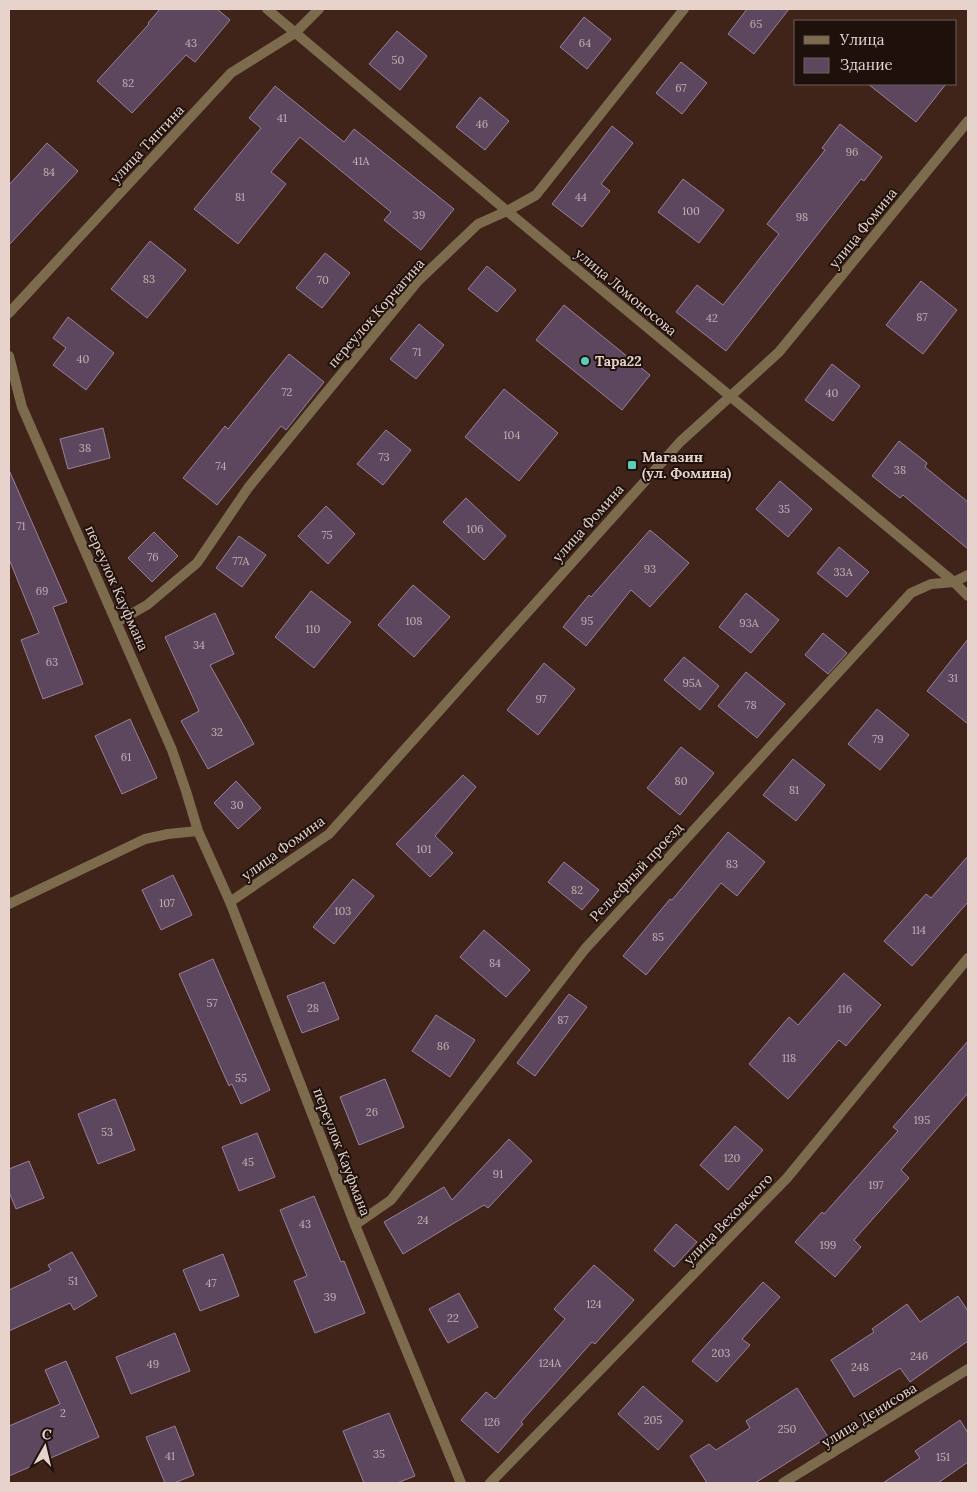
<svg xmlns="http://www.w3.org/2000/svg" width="977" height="1492" font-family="Lora,serif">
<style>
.building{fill:#5c475f;stroke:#98809b}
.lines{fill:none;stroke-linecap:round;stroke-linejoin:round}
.minor{stroke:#7d6b4e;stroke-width:10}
.tertiary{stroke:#7d6b4e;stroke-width:10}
.poi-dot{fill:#5bcebb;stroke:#1e110c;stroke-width:2}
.labels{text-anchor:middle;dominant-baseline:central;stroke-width:4;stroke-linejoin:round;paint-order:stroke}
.number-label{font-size:11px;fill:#c4b0b1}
.street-label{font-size:14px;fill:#e7d3cc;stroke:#1e110c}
.poi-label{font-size:14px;font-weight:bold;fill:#e7d3cc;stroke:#1e110c;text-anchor:start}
</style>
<rect width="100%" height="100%" fill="#402319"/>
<!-- building -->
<path class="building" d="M160 9H217L230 20 195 62 186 55 132 113 97 81 149 24 148 23Z
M747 9H789L754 54 728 34Z
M584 17 611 39 587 69 560 47Z
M397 31 427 56 400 90 369 64Z
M681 62 707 83 682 114 656 93Z
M868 84H946L916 122Z
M275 86 344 142 354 129 454 209 421 250 384 220 391 212 300 137 271 172 286 184 238 244 194 209 261 128 249 118Z
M480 97 509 121 485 150 456 127Z
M840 124 882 157 864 181 861 179 726 351 676 312 697 285 723 305 779 234 767 224 825 150 822 148Z
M612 126 633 143 601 184 610 191 582 227 552 204Z
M47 143 78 171 9 245V185Z
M683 179 724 210 699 243 658 212Z
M150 241 186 270 147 318 111 289Z
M325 253 350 273 322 308 296 288Z
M487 266 516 290 497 312 468 289Z
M921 281 957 310 923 354 886 325Z
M564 305 650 375 622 410 536 340Z
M68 317 114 353 86 390 53 365 66 348 53 338Z
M419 324 444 345 416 379 390 359Z
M289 354 324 382 286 430 281 426 217 505 183 478 225 426 228 429Z
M832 364 860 386 833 421 805 400Z
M504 389 558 433 519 481 465 437Z
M103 428 110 458 68 469 60 439Z
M386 430 411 450 383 485 357 464Z
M899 441 927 463 925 467 968 502V549L903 495 900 498 872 476Z
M9 470 67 602 53 607 83 684 43 699 21 640 39 633 9 559Z
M780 481 812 509 788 537 756 509Z
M466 498 506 536 484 560 443 522Z
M326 506 355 534 328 564 298 536Z
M650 530 689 563 650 607 631 590 586 646 563 627 589 595 591 597Z
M154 532 178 556 152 582 128 558Z
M239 536 266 555 242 587 216 568Z
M839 547 869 572 847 597 817 573Z
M413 585 450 617 414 657 378 625Z
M311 591 351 622 314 668 275 637Z
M746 593 779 620 751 653 719 627Z
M215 613 234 654 210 665 254 744 208 769 181 721 199 711 165 637Z
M823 633 847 653 828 674 805 655Z
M968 639V724L927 691Z
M684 657 719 686 700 710 664 680Z
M544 663 575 689 538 735 507 710Z
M746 672 785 704 757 738 718 706Z
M877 709 909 735 880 770 848 744Z
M130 719 157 778 122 794 95 736Z
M681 747 714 773 680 815 647 788Z
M793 759 825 785 796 821 763 795Z
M463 775 476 787 435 836 453 853 430 877 396 844Z
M236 781 261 808 238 829 214 803Z
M728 832 765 862 737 896 721 883 646 975 623 956 670 899 672 900Z
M968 856V902L912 966 884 941 926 894 931 898Z
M564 862 599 890 582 910 548 882Z
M173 875 192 915 161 930 142 890Z
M353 879 374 896 334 944 313 927Z
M484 930 530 970 506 997 460 957Z
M213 959 270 1090 241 1104 232 1084 229 1086 179 974Z
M844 973 881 1005 846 1046 839 1040 788 1099 749 1064 789 1017 798 1025Z
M324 982 339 1019 302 1033 287 996Z
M569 994 587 1007 535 1076 517 1063Z
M436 1015 475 1040 450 1077 412 1051Z
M968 1041V1093L901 1170 909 1178 854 1240 861 1247 835 1277 795 1242 822 1212 824 1214 898 1131 893 1127Z
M385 1079 404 1127 359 1145 340 1097Z
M115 1099 135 1150 98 1164 78 1114Z
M735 1126 763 1150 728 1190 700 1165Z
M257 1133 275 1177 239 1191 222 1147Z
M509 1139 532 1161 488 1208 484 1205 403 1254 384 1222 444 1187 452 1200Z
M29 1161 44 1198 16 1209 9 1192V1169Z
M314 1196 341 1262 344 1261 365 1313 315 1333 294 1281 307 1276 280 1210Z
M676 1224 697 1242 674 1267 654 1250Z
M72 1252 97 1296 74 1310 70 1303 9 1331V1290L51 1270 48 1265Z
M223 1254 239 1296 200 1311 183 1270Z
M594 1265 634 1300 595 1344 592 1342 521 1422 523 1424 498 1453 461 1420 486 1392 495 1399 565 1319 554 1309Z
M763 1282 780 1297 742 1339 750 1345 717 1382 692 1361Z
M459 1293 478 1327 448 1343 429 1309Z
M958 1296 968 1311V1341L910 1382 900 1368 854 1397 831 1360 874 1332 872 1329 907 1304 920 1322Z
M175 1333 190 1371 131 1394 116 1357Z
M66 1361 99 1437 9 1476V1426L60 1404 45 1370Z
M643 1386 683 1421 658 1450 618 1414Z
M797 1388 828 1437 755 1483H707L690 1456 709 1444 716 1450 750 1428 746 1421Z
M389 1413 415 1476 397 1483H364L343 1431Z
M960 1420 968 1433V1462L938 1483H883L920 1458 915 1451Z
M175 1426 194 1475 174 1483H165L146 1437Z"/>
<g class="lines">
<!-- minor -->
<path class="minor" d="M267 9 507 211 954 582 968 596
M9 313 231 73 295 33 319 9
M9 356 22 407 172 750 186 791 198 831 230 902
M117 622 147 605 197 563 248 488 417 282 478 224 507 211 536 195 684 9
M9 904 145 839 168 834 198 831
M355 1225 391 1200 585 949 911 593 931 584 954 582 968 575
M490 1483 787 1178 968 958
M783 1483 968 1369"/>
<!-- tertiary -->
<path class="tertiary" d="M461 1483 355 1225 230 902 329 834 680 442 779 352 968 121"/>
</g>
<!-- markers -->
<g class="poi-dot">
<circle cx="585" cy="361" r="5"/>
<rect x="627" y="460" width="10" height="10" rx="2.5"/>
</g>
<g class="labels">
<!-- number labels -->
<g class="number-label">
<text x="756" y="24">65</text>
<text x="191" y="43">43</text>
<text x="585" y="43">64</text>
<text x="398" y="60">50</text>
<text x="128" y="83">82</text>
<text x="681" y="88">67</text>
<text x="282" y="118">41</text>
<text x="482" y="124">46</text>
<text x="852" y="152">96</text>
<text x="361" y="161">41А</text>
<text x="49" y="172">84</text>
<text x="240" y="197">81</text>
<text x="581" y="197">44</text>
<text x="691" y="211">100</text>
<text x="419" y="215">39</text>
<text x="802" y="217">98</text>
<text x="149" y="279">83</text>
<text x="323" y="280">70</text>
<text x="922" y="317">87</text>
<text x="712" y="318">42</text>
<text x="417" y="352">71</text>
<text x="83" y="359">40</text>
<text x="287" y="392">72</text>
<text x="832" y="393">40</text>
<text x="512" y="435">104</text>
<text x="85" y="448">38</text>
<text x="384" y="457">73</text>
<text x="221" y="466">74</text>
<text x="900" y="470">38</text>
<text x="784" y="509">35</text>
<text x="21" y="526">71</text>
<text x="475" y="529">106</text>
<text x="327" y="535">75</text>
<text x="153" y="557">76</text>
<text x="241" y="561">77А</text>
<text x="650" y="569">93</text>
<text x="843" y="572">33А</text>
<text x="42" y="591">69</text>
<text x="414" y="621">108</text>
<text x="587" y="621">95</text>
<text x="749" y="623">93А</text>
<text x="313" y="629">110</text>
<text x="199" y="645">34</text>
<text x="52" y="662">63</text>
<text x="953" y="678">31</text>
<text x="692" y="683">95А</text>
<text x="541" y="699">97</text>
<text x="751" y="705">78</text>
<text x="217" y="732">32</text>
<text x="878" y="739">79</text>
<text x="126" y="757">61</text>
<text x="681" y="781">80</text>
<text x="794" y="790">81</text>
<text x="237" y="805">30</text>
<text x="424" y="849">101</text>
<text x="732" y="864">83</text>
<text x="577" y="890">82</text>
<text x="167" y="903">107</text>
<text x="343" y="911">103</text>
<text x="919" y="930">114</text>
<text x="658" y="937">85</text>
<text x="495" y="963">84</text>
<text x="212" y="1003">57</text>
<text x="313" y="1008">28</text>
<text x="845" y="1009">116</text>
<text x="563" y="1020">87</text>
<text x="443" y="1046">86</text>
<text x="789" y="1058">118</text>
<text x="241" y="1078">55</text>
<text x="372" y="1112">26</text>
<text x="922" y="1120">195</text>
<text x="107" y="1132">53</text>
<text x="732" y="1158">120</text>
<text x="248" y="1162">45</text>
<text x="498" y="1174">91</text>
<text x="876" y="1185">197</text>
<text x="423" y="1220">24</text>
<text x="305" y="1224">43</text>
<text x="828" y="1245">199</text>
<text x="73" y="1281">51</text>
<text x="211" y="1283">47</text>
<text x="330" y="1297">39</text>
<text x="594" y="1304">124</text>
<text x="453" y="1318">22</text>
<text x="721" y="1353">203</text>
<text x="919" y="1356">246</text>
<text x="550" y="1363">124А</text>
<text x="153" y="1364">49</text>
<text x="860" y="1367">248</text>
<text x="63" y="1413">2</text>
<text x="653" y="1420">205</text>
<text x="492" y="1422">126</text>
<text x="787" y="1429">250</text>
<text x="379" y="1454">35</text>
<text x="170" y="1456">41</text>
<text x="943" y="1457">151</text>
</g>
<!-- street labels -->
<g class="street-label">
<text transform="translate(147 144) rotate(-47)">улица Тяптина</text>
<text transform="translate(863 228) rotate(-51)">улица Фомина</text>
<text transform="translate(626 292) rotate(40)">улица Ломоносова</text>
<text transform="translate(376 313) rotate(-49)">переулок Корчагина</text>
<text transform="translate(588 523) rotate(-48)">улица Фомина</text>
<text transform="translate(117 588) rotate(66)">переулок Кауфмана</text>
<text transform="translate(283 848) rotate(-36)">улица Фомина</text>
<text transform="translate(636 872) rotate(-47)">Рельефный проезд</text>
<text transform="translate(342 1152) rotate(69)">переулок Кауфмана</text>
<text transform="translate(728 1219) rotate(-46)">улица Веховского</text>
<text transform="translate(869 1415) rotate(-32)">улица Денисова</text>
</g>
<!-- poi labels -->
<g class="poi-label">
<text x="595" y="361">Тара22</text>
<text x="642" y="457">Магазин<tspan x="642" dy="16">(ул. Фомина)</tspan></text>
</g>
</g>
<!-- border -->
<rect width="977" height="1492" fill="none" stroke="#e7d3cc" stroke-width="20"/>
<!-- legend -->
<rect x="794" y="20" width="162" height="65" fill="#1e110c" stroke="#6e5f59"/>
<rect x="804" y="36" width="25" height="8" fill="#7d6b4e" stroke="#6e5f59"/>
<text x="840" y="45" font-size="15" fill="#e7d3cc">Улица</text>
<rect x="804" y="58" width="25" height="15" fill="#5c475f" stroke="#6e5f59"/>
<text x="840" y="70" font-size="15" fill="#e7d3cc">Здание</text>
<!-- north arrow -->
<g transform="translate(45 1447) rotate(8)" stroke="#1e110c" stroke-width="4" paint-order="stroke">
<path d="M0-4L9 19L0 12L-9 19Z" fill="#e7d3cc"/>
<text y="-8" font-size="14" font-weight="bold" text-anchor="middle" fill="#e7d3cc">С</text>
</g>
</svg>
